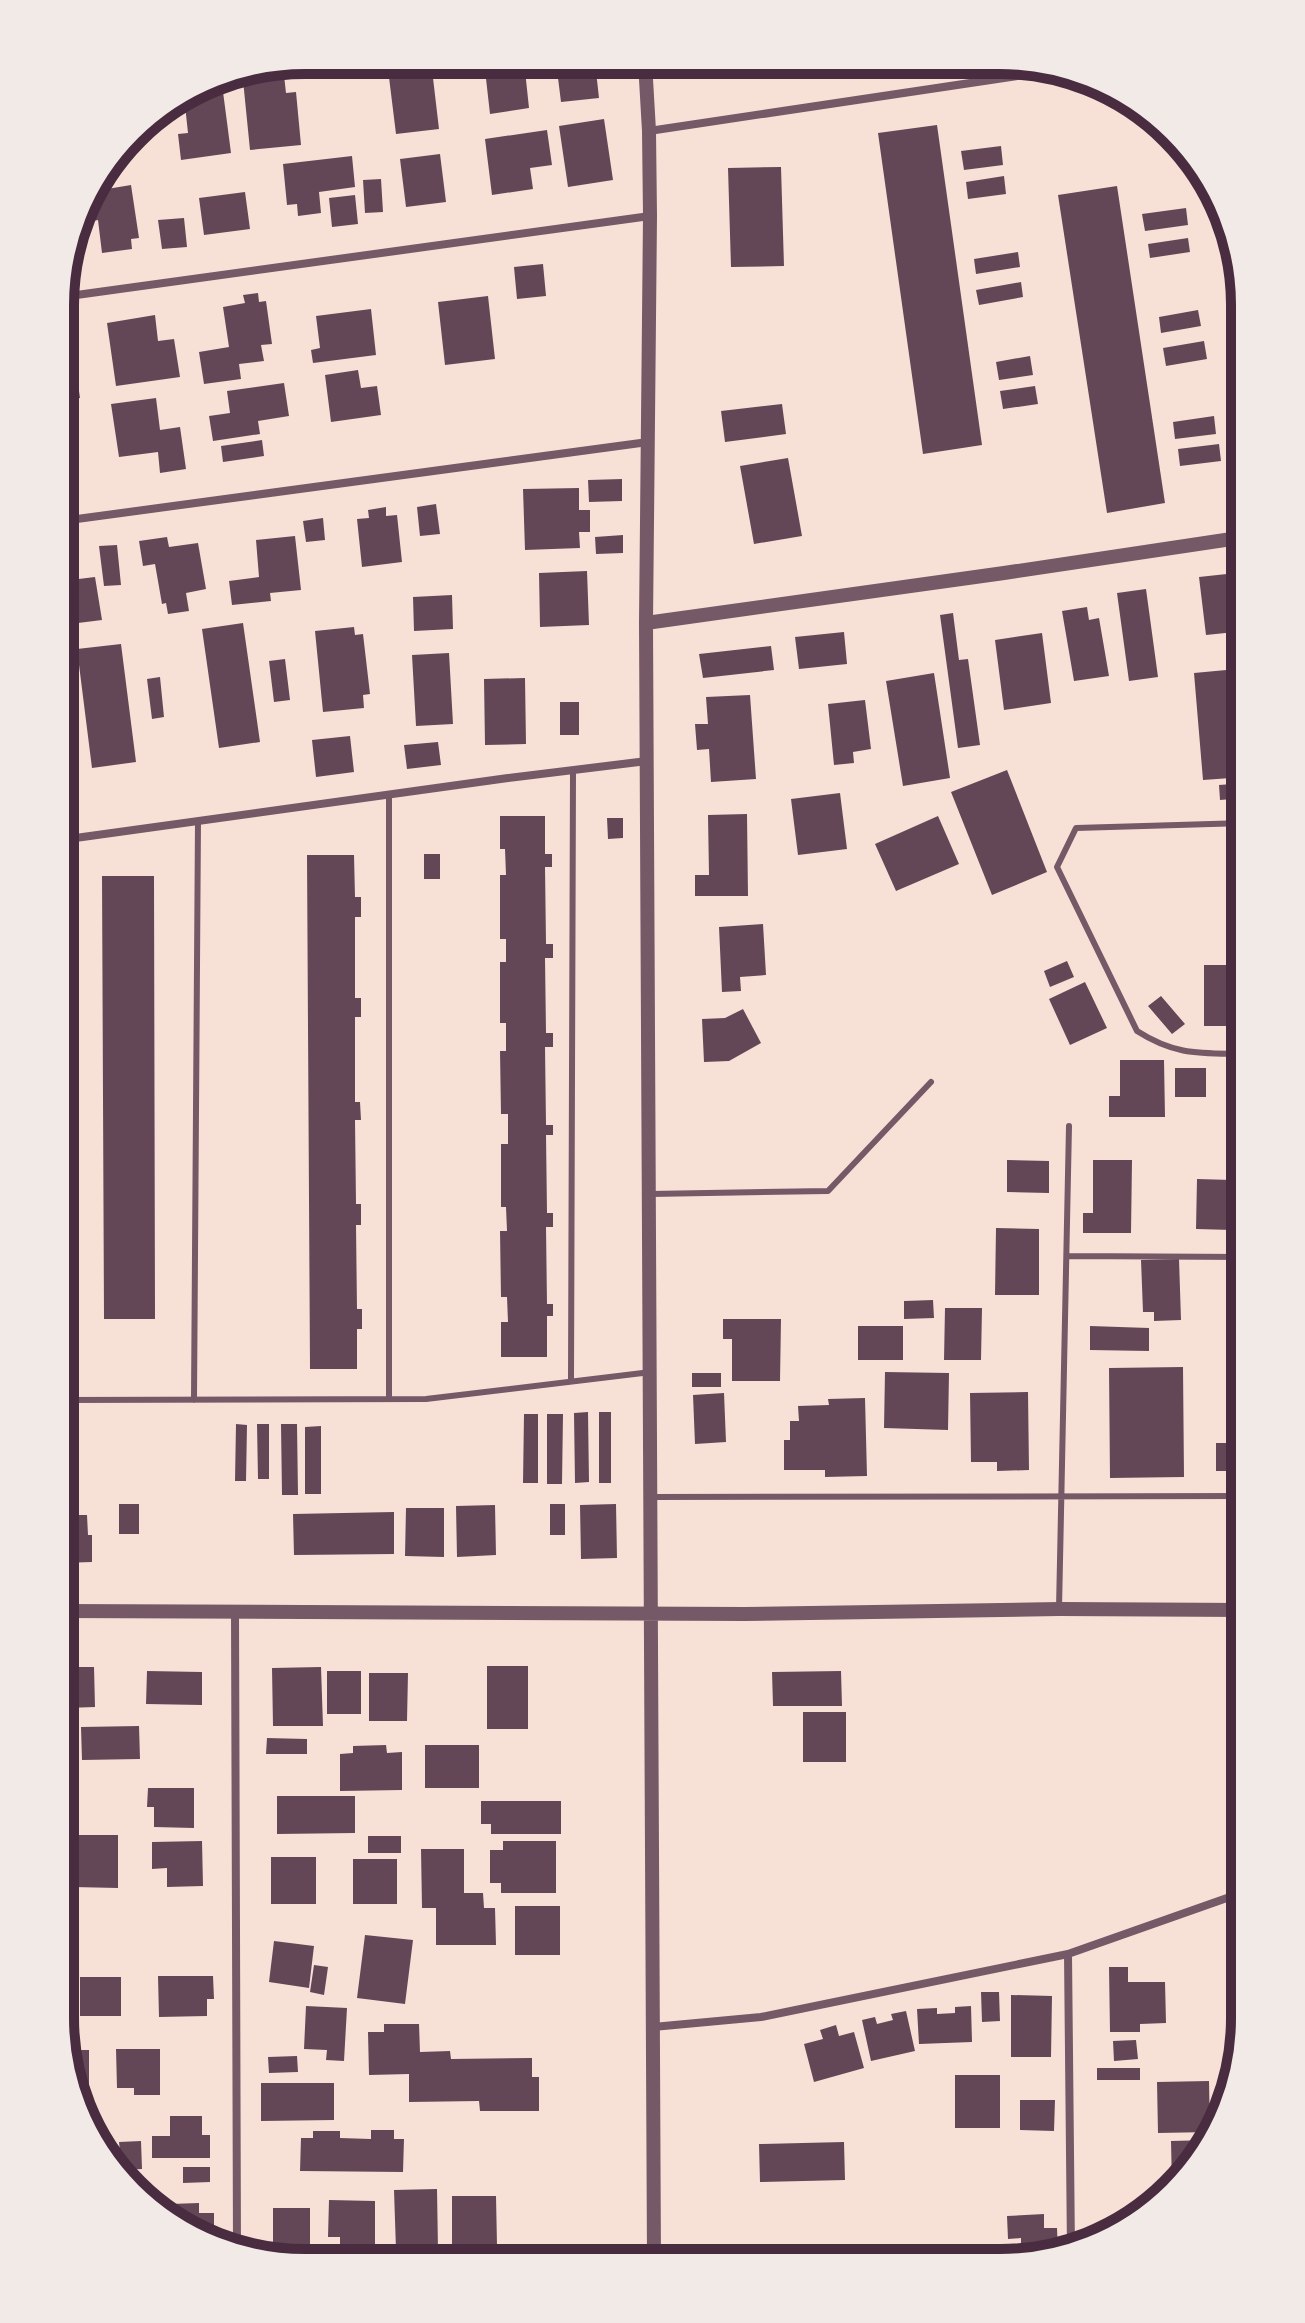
<svg xmlns="http://www.w3.org/2000/svg" width="1305" height="2323" font-family="'Public Sans',sans-serif">
<style>
.building{fill:#644757}
.lines{fill:none;stroke-linecap:round;stroke-linejoin:round}
.service{stroke:#755966;stroke-width:6}
.minor{stroke:#755966;stroke-width:8}
.tertiary{stroke:#755966;stroke-width:14}
.rim{fill:none;stroke:#4a2c40;stroke-width:10}
</style>
<rect width="100%" height="100%" fill="#f7e1d7"/>
<!-- building -->
<path class="building" d="M387 61H431L439 129 396 134Z
M484 61H524L529 108 490 114Z
M556 62H595L599 98 561 102Z
M752 63H797V65L753 71Z
M284 75 286 93 296 92 301 145 250 150 243 80Z
M222 84 231 153 181 160 178 134 188 133 184 96 199 86Z
M604 119 613 180 568 187 559 126Z
M937 125 982 445 923 454 878 133Z
M547 130 552 165 530 168 533 189 492 195 485 139Z
M1001 146 1003 165 964 170 961 151Z
M440 154 446 202 406 207 400 159Z
M352 156 355 187 319 192 321 213 298 216 297 204 287 205 283 164Z
M781 167 784 266 731 267 728 168Z
M1004 176 1006 194 968 199 966 182Z
M381 179 383 212 365 213 363 180Z
M131 185 139 238 131 239 132 249 102 253 98 220 77 224 86 196 89 192Z
M1117 186 1165 503 1107 513 1058 195Z
M245 192 250 229 204 235 199 198Z
M355 195 358 224 332 227 329 198Z
M1186 208 1188 225 1145 231 1142 214Z
M184 218 187 247 162 249 158 220Z
M1188 238 1190 252 1150 258 1148 244Z
M1018 252 1020 267 976 274 974 259Z
M543 264 546 296 517 299 514 267Z
M1021 282 1023 297 979 305 976 290Z
M258 293 259 302 266 301 272 344 261 345 264 361 239 364 241 379 204 384 199 352 229 347 223 307 245 303 243 295Z
M488 296 495 359 445 365 438 302Z
M371 309 376 355 313 363 311 350 320 348 316 316Z
M1198 310 1201 326 1161 333 1159 317Z
M155 315 158 341 174 339 180 377 116 386 107 323Z
M1204 341 1207 359 1166 366 1163 348Z
M72 342 80 398 62 401V343Z
M1030 356 1033 375 999 380 996 362Z
M358 370 361 388 377 386 381 415 331 422 325 375Z
M284 383 289 416 258 421 260 434 213 441 209 416 230 413 227 391Z
M1035 386 1038 404 1003 409 1000 391Z
M156 398 160 430 180 427 186 469 160 473 158 452 119 457 111 404Z
M782 404 786 434 725 442 721 411Z
M70 408 79 478 62 480V409Z
M1214 416 1216 434 1175 439 1173 422Z
M262 440 264 456 223 462 221 446Z
M1219 444 1221 461 1180 466 1178 449Z
M788 458 802 536 754 544 740 466Z
M622 479V501L589 502 588 480Z
M579 488V510H590V532H579L580 548 525 550 523 489Z
M436 504 440 534 420 536 417 507Z
M386 507V516L397 515 402 562 362 567 357 519 369 518 368 510Z
M323 518 325 540 306 542 303 521Z
M623 535V553L596 554 595 537Z
M295 536 301 590 270 593 271 601 232 605 229 581 259 577 256 540Z
M167 537 169 547 198 543 206 589 186 593 189 611 168 614 166 603 162 604 155 564 143 566 139 541Z
M117 545 121 585 104 586 99 546Z
M587 571 589 625 540 627 539 573Z
M1236 573 1238 592 1245 591V631L1206 635 1199 577Z
M95 577 102 620 62 625V581Z
M1146 589 1158 677 1129 681 1117 593Z
M452 595 453 629 414 631 413 597Z
M1087 607 1089 620 1099 618 1109 676 1074 681 1062 611Z
M953 613 959 660 968 659 980 745 958 748 940 615Z
M243 623 260 742 219 748 202 629Z
M354 627 355 635 363 634 370 694 363 695 364 708 323 712 315 631Z
M844 632 847 664 799 669 795 637Z
M1042 633 1051 703 1004 710 995 640Z
M121 644 136 762 92 768 77 649Z
M771 646 774 670 703 678 699 654Z
M449 653 453 724 416 726 412 655Z
M285 659 290 700 274 702 269 661Z
M1237 669 1245 777 1203 780 1194 673Z
M934 673 950 778 903 786 886 681Z
M160 677 164 717 152 719 147 679Z
M525 678 526 744 485 745 484 679Z
M750 695 756 779 711 782 709 749 697 750 695 724H708L706 697Z
M865 700 871 749 853 752 854 763 834 765 828 704Z
M560 702H579V735H560Z
M350 736 354 772 316 777 312 740Z
M438 742 441 765 407 769 404 745Z
M1007 770 1047 872 992 895 951 792Z
M1245 783V798L1220 800 1219 785Z
M840 793 847 849 798 855 791 799Z
M747 814 748 896H695V875H709L708 815Z
M500 816H545V854H552V867H545L546 944H553V958H545L546 1033H553V1047H545L546 1125H553V1135H546L547 1213H553V1227H546L547 1304H553V1316H547V1357H501V1322H508L507 1297H501L500 1231H507L506 1207H501V1144H508V1114H501L500 1051H506V1023H500V962H506V939H500V875H506L505 849H500Z
M938 816 959 864 896 891 875 844Z
M607 818H623V838L608 839Z
M424 854H440V879H424Z
M307 855H354L355 897H361V917H355V998H361V1017H355V1102H360L361 1120H355L356 1204H361V1225H356L357 1309H362V1329H357V1369H310Z
M102 876H154L155 1319H104Z
M763 924 766 975 740 977 741 991 722 992 719 927Z
M1067 961 1074 977 1050 987 1044 971Z
M1204 965H1245V1026H1204Z
M1085 982 1107 1028 1070 1045 1049 999Z
M1161 996 1185 1024 1172 1034 1148 1006Z
M743 1009 761 1043 729 1061 704 1062 702 1019 725 1018Z
M1120 1060H1164L1165 1117H1109V1096H1120Z
M1175 1068H1206V1097H1175Z
M1226 1090H1245V1150H1226Z
M1007 1160 1049 1161V1193L1007 1192Z
M1093 1160H1132L1131 1233H1083V1213H1093Z
M1197 1179 1232 1180V1230L1196 1229Z
M996 1228 1039 1229V1295H995Z
M1179 1259 1181 1320 1154 1321V1312H1143L1141 1260Z
M933 1300 934 1318 904 1319V1301Z
M945 1308H982L981 1360H944Z
M723 1319H781L780 1381H732V1339H723Z
M858 1326H903V1360H858Z
M1090 1326 1149 1328V1351L1090 1350Z
M1183 1367 1184 1477 1110 1478 1109 1368Z
M885 1372 949 1373 948 1430 884 1428Z
M692 1373H721V1387H692Z
M1028 1392 1029 1470 997 1471V1462H971L970 1393Z
M724 1393 726 1442 695 1444 693 1395Z
M865 1398 867 1476 825 1477V1470H784V1440H790V1421H799L798 1406 829 1405 828 1399Z
M588 1412 589 1482 575 1483 574 1413Z
M599 1412H611V1483H599Z
M524 1414H538V1483H523Z
M547 1414H563L562 1484H547Z
M236 1424 247 1425 246 1481H235Z
M257 1424H269V1479H258Z
M281 1424H297L298 1495H282Z
M321 1426V1494H305V1427Z
M1237 1431H1245V1471H1216V1443H1237Z
M119 1504H139V1534H119Z
M550 1504H565V1535H550Z
M616 1504 617 1558 581 1559 580 1505Z
M495 1505 496 1555 457 1557 456 1506Z
M406 1508H444V1557L405 1556Z
M394 1512V1554L294 1555 293 1514Z
M61 1515H87L88 1535H92V1562L61 1563Z
M487 1666H528V1729H487Z
M64 1667H94L95 1707 66 1708Z
M321 1667 323 1726H273L272 1668Z
M147 1671 202 1672V1705L146 1704Z
M327 1671H361V1714H327Z
M841 1671 842 1706H773L772 1672Z
M369 1673H408L407 1721H369Z
M803 1712H846V1762H803Z
M139 1726 140 1759 82 1760 81 1727Z
M267 1738 307 1739V1754H266Z
M386 1745 387 1753 402 1752V1790L340 1791V1754L353 1753V1746Z
M425 1745H479V1788H425Z
M148 1788H194V1828L154 1827V1807H147Z
M277 1796H355V1833L277 1834Z
M481 1801H561V1834H491V1824H481Z
M74 1835H118V1888L73 1887Z
M368 1836H401V1853H368Z
M202 1841 203 1886 167 1887V1868L152 1869V1842Z
M503 1841H556V1893H501V1883H490V1850H503Z
M421 1849H464V1893H483L484 1908H495L496 1945H436V1908H422Z
M271 1857H316V1904H271Z
M353 1859H397V1904H353Z
M515 1906H560V1955H515Z
M365 1935 413 1940 405 2004 357 1998Z
M274 1941 314 1946 309 1988 269 1982Z
M314 1965 328 1967 324 1995 310 1992Z
M1109 1967H1128V1982H1165L1166 2023 1140 2024V2032H1110Z
M158 1976H213L214 1999H207V2016L159 2017Z
M80 1977H121V2016H80Z
M981 1992H999L1000 2021 982 2022Z
M1011 1995 1052 1996 1051 2057H1011Z
M306 2006 347 2008 344 2061 326 2060 327 2050 304 2049Z
M971 2006 972 2042 919 2044 917 2009 937 2008V2014L955 2013V2007Z
M906 2011 915 2051 871 2061 862 2020 875 2017 877 2024 893 2020 891 2014Z
M384 2024H419L420 2052 450 2051 451 2059 532 2058V2077H539V2111H480L479 2101 409 2102V2074L369 2075 368 2032H384Z
M836 2025 839 2036 854 2032 864 2068 814 2082 804 2044 823 2039 820 2030Z
M1136 2040 1138 2059 1114 2061 1113 2041Z
M116 2049H160V2095H134V2088H117Z
M65 2050H89V2095L73 2096Z
M297 2056 298 2072 269 2073 268 2057Z
M1097 2068H1140V2080H1097Z
M955 2075H1000V2128H955Z
M1209 2081 1210 2132 1158 2133 1157 2082Z
M261 2083H334V2120L261 2121Z
M1020 2100H1055L1054 2131 1020 2130Z
M170 2116H202V2135H210V2158H152V2136H170Z
M371 2130H394V2139H404L403 2172 300 2171 301 2138H313V2131H340V2138L371 2139Z
M1210 2140 1194 2167 1172 2188 1171 2141Z
M141 2141 142 2169 122 2170 119 2142Z
M844 2142 845 2180 760 2182 759 2144Z
M183 2167H210V2182L183 2183Z
M437 2189 438 2250H396L394 2190Z
M143 2192H155V2209L144 2202Z
M452 2196H496L497 2245 452 2246Z
M329 2200 375 2201V2252L340 2251V2237H328Z
M199 2203V2213H214V2245L170 2219V2204Z
M273 2208H310V2250H273Z
M1044 2214V2228H1057L1058 2253 1021 2259V2238L1008 2239 1007 2216Z"/>
<g class="lines">
<!-- service -->
<path class="service" d="M389 794V1399
M1245 1054C1201 1053 1176 1056 1137 1031L1057 867 1076 828 1245 823
M650 1194 828 1191 931 1082
M1067 1256 1245 1257
M571 1381 573 770
M61 1400 426 1399 651 1372
M194 1400 198 821
M651 1497 1245 1496
M1059 1609 1069 1126"/>
<!-- minor -->
<path class="minor" d="M649 131 1057 70
M62 297 650 216
M62 521 648 442
M61 840 508 778 647 761
M235 1611 237 2251
M1068 1954 1071 2251
M653 2027 761 2017 1068 1954 1244 1892"/>
<!-- tertiary -->
<path class="tertiary" d="M645 62 649 131 650 216 646 623 654 2262
M646 623 1004 573 1245 537
M60 1611 745 1614 1059 1609 1245 1610"/>
</g>
<!-- crop -->
<path d="M0 0H1305V2323H0ZM305 74H1000A231 231 0 0 1 1231 305V2018A231 231 0 0 1 1000 2249H305A231 231 0 0 1 74 2018V305A231 231 0 0 1 305 74Z" fill="#f1eae7" fill-rule="evenodd"/>
<path class="rim" d="M305 74H1000A231 231 0 0 1 1231 305V2018A231 231 0 0 1 1000 2249H305A231 231 0 0 1 74 2018V305A231 231 0 0 1 305 74Z"/>
</svg>
